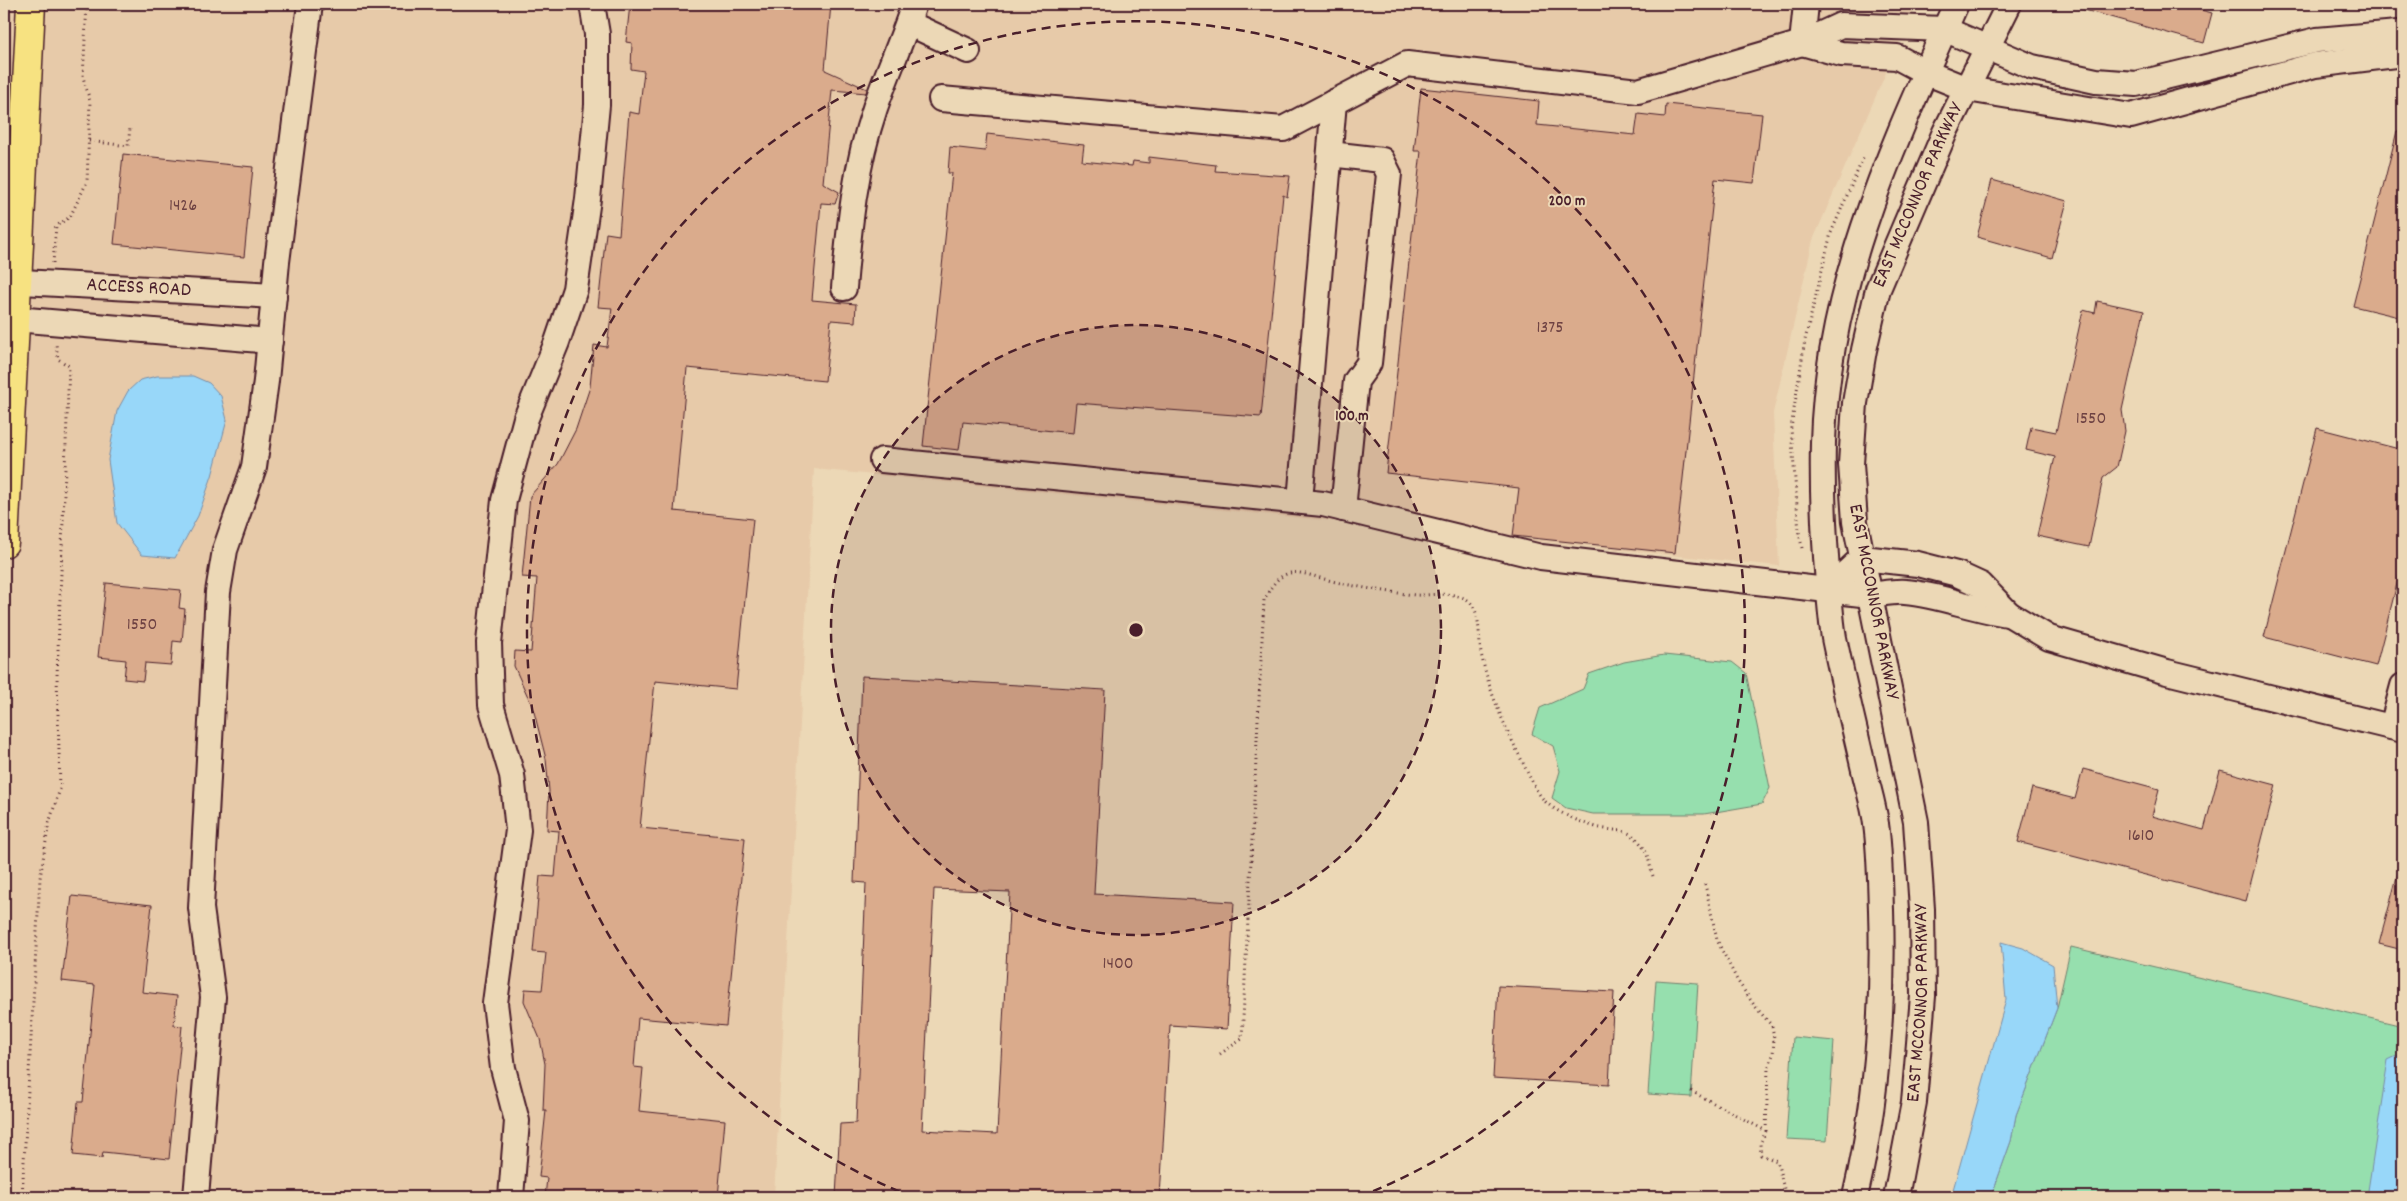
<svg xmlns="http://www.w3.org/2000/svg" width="2407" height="1201" font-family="Dekko,sans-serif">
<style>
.built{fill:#e7caa9}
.green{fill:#96dfae;stroke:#707f6c}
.water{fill:#98d7f9;stroke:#798da7}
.building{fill:#daab8c;stroke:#4a1f2b;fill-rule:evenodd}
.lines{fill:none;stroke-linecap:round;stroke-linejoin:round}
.minor-casing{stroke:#4a1f2b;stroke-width:28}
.major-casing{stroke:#4a1f2b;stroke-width:31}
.path{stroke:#4a1f2b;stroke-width:3;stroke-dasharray:1 4;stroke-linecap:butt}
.minor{stroke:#ecd8b6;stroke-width:24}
.major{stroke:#f7e281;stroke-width:28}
.ring{fill:none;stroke:#4a1f2b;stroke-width:2.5;stroke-dasharray:9 6}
.labels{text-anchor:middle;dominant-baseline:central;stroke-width:4;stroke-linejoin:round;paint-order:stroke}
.number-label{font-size:18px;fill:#6e4243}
.street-label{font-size:20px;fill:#4a1f2b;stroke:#ecd8b6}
.centre{fill:#4a1f2b;stroke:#ecd8b6;stroke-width:2.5}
.ring-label{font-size:15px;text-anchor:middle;font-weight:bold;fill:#4a1f2b;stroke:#ecd8b6;stroke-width:4;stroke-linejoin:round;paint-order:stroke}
</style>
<rect width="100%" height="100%" fill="#ecd8b6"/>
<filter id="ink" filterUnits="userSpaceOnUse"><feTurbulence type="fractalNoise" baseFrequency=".02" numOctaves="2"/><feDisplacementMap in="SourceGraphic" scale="10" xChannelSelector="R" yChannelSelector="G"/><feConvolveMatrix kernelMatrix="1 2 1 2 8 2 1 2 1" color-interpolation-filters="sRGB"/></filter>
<g filter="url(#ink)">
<!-- built -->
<path class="built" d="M4 4H1916L1813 240 1773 413 1779 566 814 469 774 1197H4Z"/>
<!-- green -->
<path class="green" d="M1664 655 1732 662 1746 673 1770 788 1762 804 1704 814H1593L1566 808 1552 798 1560 771 1553 746 1532 734 1540 708 1583 689 1589 674 1624 662Z
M2071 947 2403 1026V1197H1991L2011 1141 2016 1115 2057 1008Z
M1656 980 1698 983 1691 1097 1648 1094Z
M1793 1037 1834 1041 1827 1141 1786 1139Z"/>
<!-- water -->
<path class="water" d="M157 376H193L209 383 221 396 227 420 212 476 198 516 175 558 142 555 117 523 108 460 117 411 128 391 140 380Z
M2001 942 2023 948 2053 965 2057 1008 2016 1115 2011 1141 1991 1197H1951L2006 1000Z
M2403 1053V1197H2367L2388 1060Z"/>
<!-- building -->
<path class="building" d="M630 4H831L825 70 867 89 866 93 832 90 823 183 839 192 835 204 821 203 812 300 856 304 855 322 831 320 825 381 687 368 674 511 753 519 736 689 655 681 640 828 745 838 726 1026 638 1018 634 1067 643 1068 639 1111 725 1120 718 1197H545L547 1178 539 1177 546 1110H543L545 1064 540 1039 524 1001 525 989 542 990 546 953 533 952 540 876 555 877 559 831 547 830 549 791 546 759 533 708 514 666 515 651 531 652 537 578 522 577 530 496 558 464 576 429 590 387 594 345 607 347 612 308 598 307 606 233 619 235 629 112 639 114 644 71 631 69 632 43 626 42Z
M2082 4H2195L2194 8 2212 13 2204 43 2081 9Z
M1421 88 1539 101 1537 125 1635 135 1638 114 1665 117 1666 104 1762 114 1754 183 1715 179 1675 553 1513 536 1519 488 1386 473 1421 151H1414Z
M2397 131 2403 132V318L2353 306Z
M987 134 1084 145 1082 161 1132 166 1133 161 1149 163V157L1216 165 1215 171 1290 176 1287 197 1283 195 1261 417 1076 403 1073 433 963 422 959 450 923 446 952 173H948L950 147 985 151Z
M123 154 253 167 244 257 114 244Z
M1992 180 2067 201 2052 258 1977 237Z
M2097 301 2144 311 2122 410 2125 431 2117 467 2103 478 2089 547 2037 536 2055 457 2026 450 2031 427 2056 432 2083 310 2095 313Z
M2317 428 2403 450V560L2376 666 2264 637Z
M106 583 181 590 179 608 185 609 182 642 173 641 171 665 145 663 143 681 124 679 126 660 98 657Z
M862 676 1105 690 1094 894 1234 902 1227 1029 1170 1025 1160 1197H836L840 1124 856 1123 866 883 854 882ZM934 889 1010 892 997 1134 922 1130Z
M2083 769 2159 789 2152 816 2204 830 2220 770 2276 785 2246 901 2018 842 2032 788 2075 799Z
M2398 873H2403V950L2379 944Z
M72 896 152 905 142 992 177 996 174 1025 182 1026 169 1159 103 1152 102 1158 73 1155 78 1102H83L95 985 62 981Z
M1498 986 1614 992 1609 1085 1493 1078Z"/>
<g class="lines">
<!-- minor casing -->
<g class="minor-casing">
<g id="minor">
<path d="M908 23 968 51"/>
<path d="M1802 43 1841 54 1897 57 1925 72 1967 89 2131 116 2315 65 2403 54"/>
<path d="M1802 43 1806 4"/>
<path d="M941 99 1283 129 1407 64 1638 91 1802 43 1841 25 1944 29 2032 67 2096 81 2136 84 2317 40 2398 33 2403 35"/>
<path d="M1330 154 1382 160 1389 174 1369 363 1356 381 1343 509"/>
<path id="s1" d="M4 281 274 296"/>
<path d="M844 288C849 227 855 167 875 108 887 73 903 39 914 4"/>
<path d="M4 318 270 341"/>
<path d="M882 460 1323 504 1541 557 1870 595C1881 594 1894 591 1905 592 1941 595 1974 610 2009 614"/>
<path d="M1300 501 1334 102"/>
<path d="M1829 589 1862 558 1918 564 1957 574 1981 585 2009 614 2049 638 2167 672 2403 730"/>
<path d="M2392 727 2403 686"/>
<path d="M196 1197 213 997 201 908 218 592 225 550 254 467 266 381 277 262 310 4"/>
<path d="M511 1197 517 1121 503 1068 495 1003 518 830 512 775 491 705 489 643 504 500 526 418 557 342 575 289 588 199 597 105V34L592 4"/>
<path d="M1855 1197C1877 1103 1884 1007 1881 910 1880 882 1880 853 1876 824 1874 806 1868 788 1864 770 1854 726 1843 682 1834 638 1831 620 1830 601 1828 583 1824 536 1822 489 1823 442 1827 284 1893 145 1956 4"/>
<path id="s2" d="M1896 1197 1914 1102 1923 996 1922 909 1916 822 1855 522 1851 464 1855 403 1864 350 1878 289 1945 132 2009 4"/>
</g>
</g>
<!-- major casing -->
<g class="major-casing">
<path id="major" d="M4 543 31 4"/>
</g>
<!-- path -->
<path class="path" d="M89 141 128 146 130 128
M53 263 56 226 70 217 87 182 90 101 83 77 87 4
M1802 548 1799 532 1791 428 1805 340 1831 233 1864 156
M1705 884 1717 940 1737 980 1754 1005 1772 1026 1774 1038 1773 1055 1768 1068 1766 1131
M1220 1054 1242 1039 1264 600C1284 559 1300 574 1336 582 1362 588 1388 592 1415 595 1431 596 1448 591 1464 598 1482 605 1478 638 1481 653 1489 692 1504 725 1521 759 1528 773 1534 788 1543 799 1552 811 1586 825 1600 828 1619 832 1630 827 1643 847 1649 855 1650 869 1654 879
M1691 1091 1766 1131 1760 1144 1761 1155 1777 1161 1786 1197
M22 1197 40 878 49 823 60 789 57 676 69 366 58 359 56 344"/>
<!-- minor -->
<use href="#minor" class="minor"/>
<!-- major -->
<use href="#major" class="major"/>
</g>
</g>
<!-- distance rings -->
<circle cx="1136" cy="630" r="305" fill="#4a1f2b" fill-opacity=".12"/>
<g class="ring">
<circle cx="1136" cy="630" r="305"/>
<path d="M913 1197A609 609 0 1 1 1359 1197"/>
</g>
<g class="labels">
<!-- number labels -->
<g class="number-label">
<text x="183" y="206">1426</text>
<text x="1550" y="328">1375</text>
<text x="2091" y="419">1550</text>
<text x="142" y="625">1550</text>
<text x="2141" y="836">1610</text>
<text x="1118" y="964">1400</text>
</g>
<!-- street labels -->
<g class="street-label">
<text stroke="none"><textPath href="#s2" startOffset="1021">EAST MCCONNOR PARKWAY</textPath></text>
<text stroke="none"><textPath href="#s1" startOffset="135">ACCESS ROAD</textPath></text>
<text transform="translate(1873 602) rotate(79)">EAST MCCONNOR PARKWAY</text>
<text stroke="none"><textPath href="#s2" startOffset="196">EAST MCCONNOR PARKWAY</textPath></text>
</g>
</g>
<circle cx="1136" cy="630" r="8" class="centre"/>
<g class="ring-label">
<text x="1567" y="205">200 m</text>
<text x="1352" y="420">100 m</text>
</g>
<!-- margin -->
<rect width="2407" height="1201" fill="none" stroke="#ecd8b6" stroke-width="20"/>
<rect x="10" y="10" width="2387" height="1181" fill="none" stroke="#4a1f2b" stroke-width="2" filter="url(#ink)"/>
</svg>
